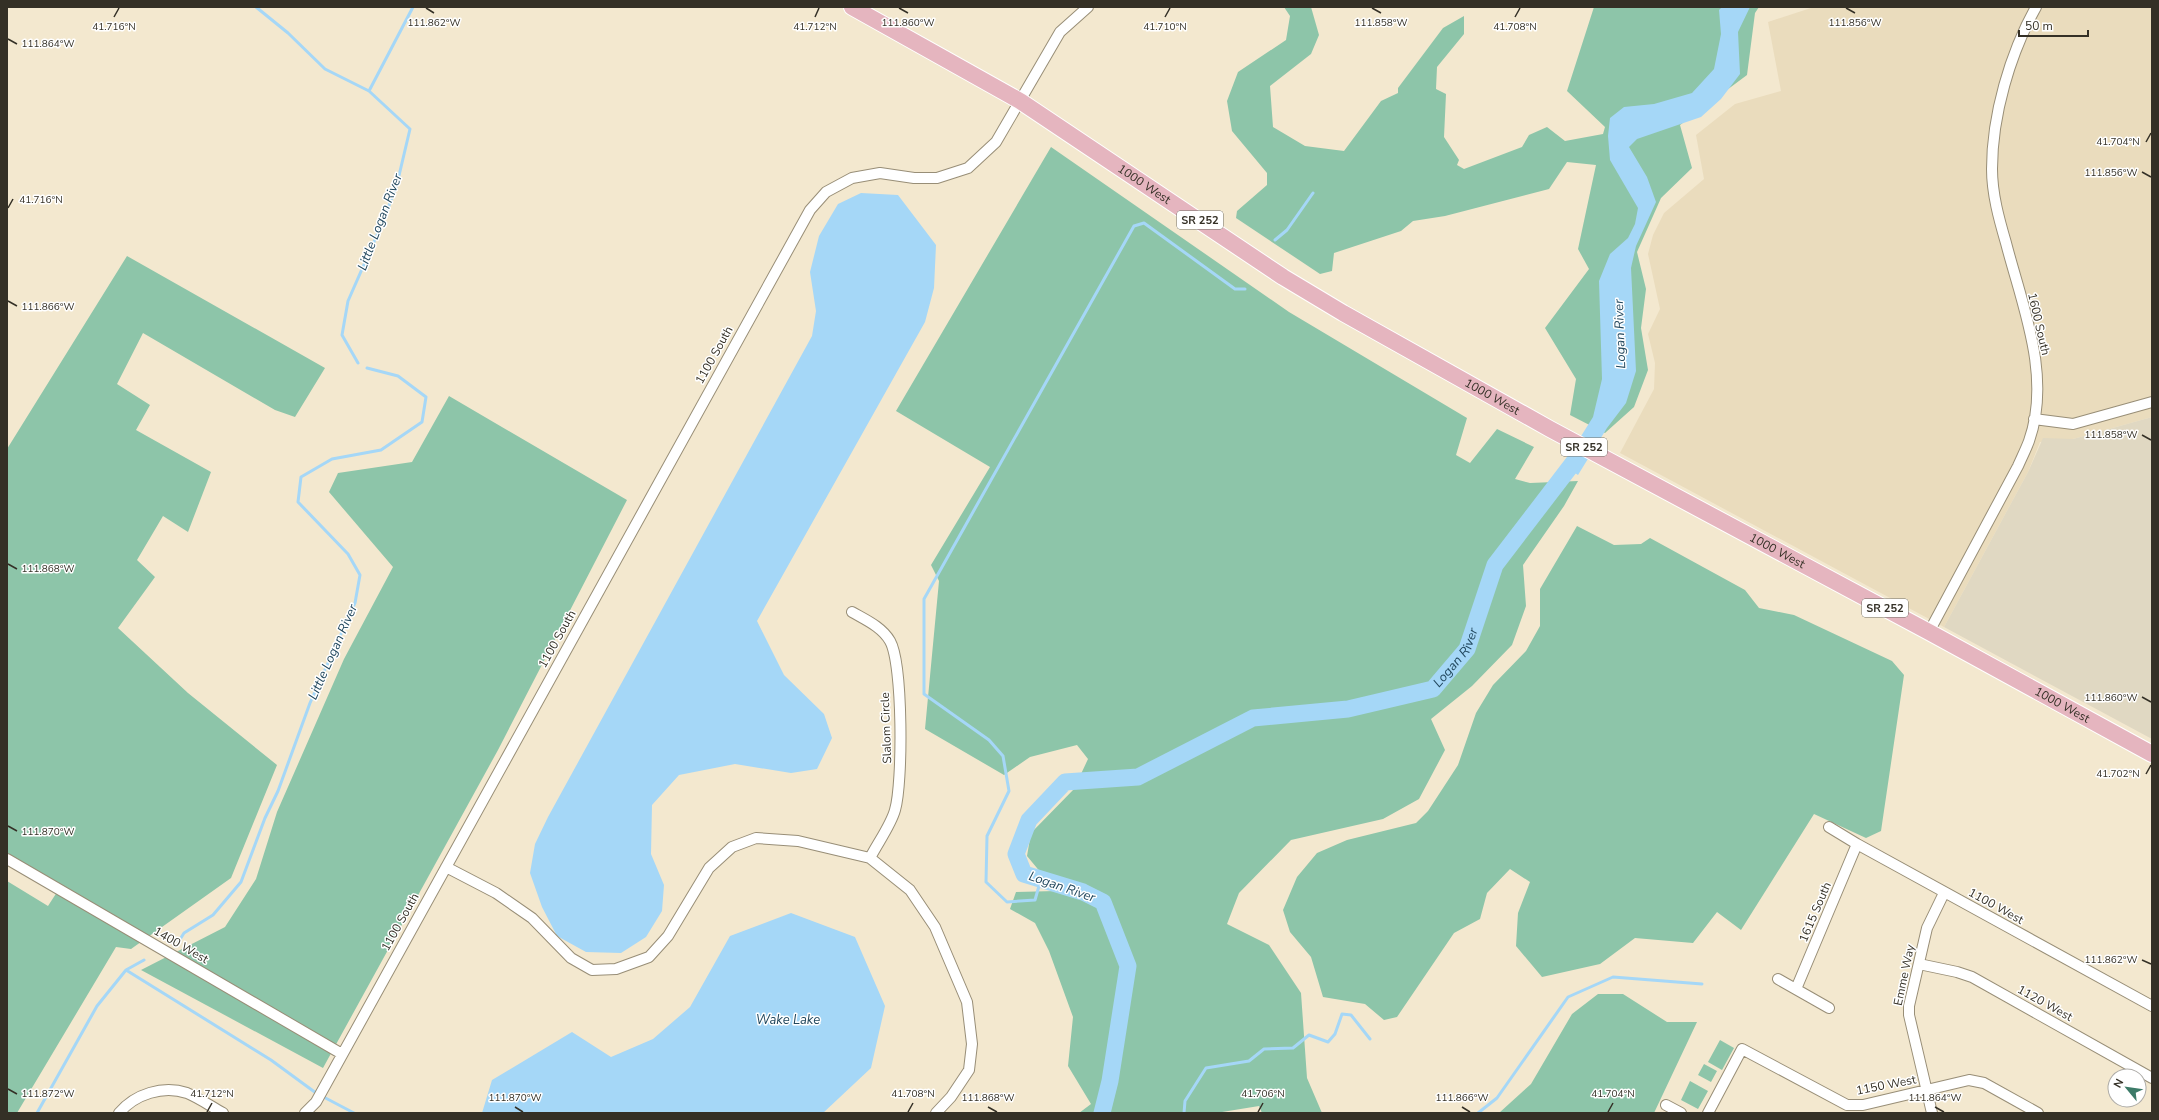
<svg xmlns="http://www.w3.org/2000/svg" width="2159" height="1120" font-family="'Nunito Sans',sans-serif">
<style>
.built{fill:#eadcbd}
.industrial{fill:#e0d8c2}
.green{fill:#8dc5a9}
.water{fill:#a5d7f7}
.lines{fill:none;stroke-linecap:round;stroke-linejoin:round}
.stream{stroke:#a5d7f7;stroke-width:3}
.river{stroke:#a5d7f7;stroke-width:17}
.street-casing{stroke:#988e77;stroke-width:12}
.primary-casing{stroke:#fff;stroke-width:18}
.street{stroke:#fff;stroke-width:10}
.primary{stroke:#e5b5bf;stroke-width:16}
.ticks{fill:none;stroke:#343026;stroke-width:1.5}
.labels{text-anchor:middle;dominant-baseline:central;stroke-width:3;stroke-linejoin:round;paint-order:stroke}
.shield{fill:#fff;stroke:#716e67;stroke-width:1}
.shield-label{font-size:11px;font-weight:bold;fill:#343026}
.street-label{font-size:12px;fill:#343026;stroke:#fff}
.water-label{font-size:13px;font-style:italic;fill:#22485e;stroke:#fff}
.ticks-label{font-size:10px;text-anchor:middle;fill:#343026;stroke:#fff;stroke-width:3;stroke-linejoin:round;paint-order:stroke}
</style>
<rect width="100%" height="100%" fill="#f3e8cf"/>
<!-- built -->
<path class="built" d="M1814 7H2152V417L2073 439 2040 442 2028 472 1944 627 1620 453 1654 389 1655 363 1648 334 1660 309 1648 254 1653 235 1664 213 1704 179 1696 135 1735 104 1781 91 1768 22Z"/>
<!-- industrial -->
<path class="industrial" d="M2152 417V739L1944 627 2028 472 2043 438 2073 439Z"/>
<!-- green -->
<path class="green" d="M1284 7H1311L1319 35 1311 54 1270 86 1273 127 1305 146 1344 151 1381 101 1398 93V88L1443 28 1464 16V34L1437 67 1436 89 1446 94 1444 137 1459 160 1457 165 1464 169 1522 147 1529 135 1547 127 1565 141 1603 134 1605 127 1567 91 1594 7H1759L1755 13 1747 75 1680 125 1692 168 1661 198 1637 252 1646 289 1641 328 1648 370 1634 407 1605 433 1570 415 1576 379 1545 328 1589 269 1578 249 1596 165 1567 162 1549 189 1445 216 1413 221 1401 231 1334 253 1332 271 1320 274 1236 218 1237 211 1267 185V173L1232 131 1227 101 1238 72 1286 40 1290 16Z
M1051 147 1289 312 1467 418 1456 455 1470 463 1497 429 1534 447 1515 479 1530 483 1578 481 1564 506 1523 565 1526 606 1512 645 1472 686 1431 719 1445 750 1419 799 1383 819 1291 840 1239 893 1227 924 1269 945 1301 993 1307 1078 1322 1113H1262L1259 1106 1216 1113H1079L1091 1104 1068 1066 1073 1017 1049 951 1035 923 1010 909 1016 892 1056 891 1027 856 1031 833 1074 789 1088 759 1077 745 1030 757 1004 775 925 729 939 581 931 565 990 467 896 411Z
M127 256 325 368 295 417 275 410 143 333 117 384 150 405 136 430 211 472 188 532 163 516 137 560 155 577 118 628 188 693 277 765 231 878 131 949 116 947 17 1113H7V881L48 906 59 889 7 858V449Z
M449 396 627 500 498 750 323 1068 141 970 225 927 256 879 277 812 344 659 393 567 329 492 338 473 412 462Z
M1577 526 1614 545 1641 544 1650 538 1745 590 1759 608 1794 615 1892 661 1904 675 1881 831 1866 838 1814 814 1741 930 1717 912 1693 943 1635 938 1600 964 1542 977 1516 946 1518 913 1530 882 1510 869 1487 893 1480 919 1454 933 1397 1017 1384 1020 1365 1004 1323 997 1311 957 1290 932 1283 910 1297 877 1317 853 1347 840 1416 823 1428 811 1458 765 1476 713 1493 685 1526 651 1540 626V589Z
M1598 994H1623L1667 1022H1697L1654 1113H1499L1531 1084 1572 1014Z
M1720 1040 1734 1048 1722 1070 1708 1062Z
M1704 1064 1717 1071 1711 1082 1698 1075Z
M1690 1081 1708 1091 1698 1109 1681 1100Z"/>
<!-- water -->
<path class="water" d="M1722 7H1750L1738 32 1740 74 1721 99 1701 117 1637 139 1629 147 1647 177 1656 202 1636 246 1631 268 1636 371 1626 403 1607 428 1578 475 1563 465 1593 417 1602 379 1599 281 1610 254 1628 238 1635 224 1638 208 1610 160 1608 136 1610 118 1624 107 1654 104 1692 93 1714 69 1721 34 1719 10Z
M861 193 898 195 936 245 934 288 925 322 757 621 784 675 824 714 832 738 817 769 791 773 735 764 679 775 652 805 651 854 664 885 662 911 646 937 621 953 586 952 557 936 542 907 530 873 535 844 548 817 812 336 816 311 810 272 819 236 838 204Z
M791 913 855 937 885 1006 871 1068 823 1113H482L492 1080 572 1032 611 1057 653 1039 690 1007 730 936Z"/>
<g class="lines">
<!-- stream -->
<path class="stream" d="M256 7 288 33 325 69 369 91 410 129 397 184 384 219 348 301 342 335 358 363
M369 91 413 7
M1275 240 1287 230 1313 193
M1041 879 1035 900 1007 902 986 882 987 836 1009 791 1003 756 989 740 924 694V599L1134 226 1144 223 1235 289H1245
M179 941 184 933 213 915 241 882 265 818 278 791 310 703 355 603 360 575 348 554 298 502 301 477 332 459 381 450 422 422 426 397 398 376 367 368
M126 970 271 1060 316 1093 354 1113
M37 1113 97 1006 126 970 144 960
M1184 1113 1185 1101 1206 1068 1249 1061 1264 1049 1293 1048 1309 1035 1328 1042 1335 1034 1342 1014 1351 1015 1370 1039
M1478 1113 1497 1098 1568 997 1613 977 1702 984"/>
<!-- river -->
<path class="river" id="s1" d="M1102 1113 1110 1081 1128 966 1103 902 1083 892 1024 874 1016 854 1029 820 1065 782 1138 777 1253 718 1348 709 1433 689 1467 649 1495 565 1583 450"/>
<!-- street casing -->
<g class="street-casing">
<path id="street" d="M2034 419 2073 424 2152 402
M852 612C866 620 882 627 890 641 903 664 903 783 895 810 891 825 877 844 870 858
M1929 632 2018 466C2022 457 2026 449 2029 441 2052 376 2022 305 2006 243 1999 219 1992 194 1992 169 1992 115 2010 54 2036 7
M1829 827 1857 844 2152 1006
M7 859 342 1054
M446 867 496 893 532 918 571 958 592 970 616 969 649 957 668 936 709 868 732 847 756 838 798 841 870 858 910 890 935 927 967 1002 972 1044 969 1070 951 1097 936 1113
M1919 964 1957 972 1972 977 2152 1078
M1778 979 1829 1008
M1796 989 1857 844
M1666 1105 1681 1113
M119 1113C135 1094 163 1085 187 1093 199 1098 212 1107 223 1113
M305 1113 316 1102 810 210 826 192 852 178 880 173 914 178H937L968 168 996 142 1060 32 1088 7
M1708 1113 1742 1049 1847 1105H1863L1969 1080 1984 1083 2038 1113
M1932 1113 1909 1015V1006L1927 928 1944 893"/>
</g>
<!-- primary casing -->
<g class="primary-casing">
<g id="primary">
<path id="s2" d="M852 7 1020 101 1283 277 1343 313 1550 429 1929 632 2152 754"/>
</g>
</g>
<!-- street -->
<use href="#street" class="street"/>
<!-- primary -->
<use href="#primary" class="primary"/>
</g>
<!-- ticks -->
<path class="ticks" d="M426 8 434 13M899 8 908 13M1372 8 1381 13M1846 8 1855 13M114 17 119 8M815 17 819 8M1165 17 1170 8M1515 17 1520 8M8 39 17 44M2146 142 2151 133M2142 172 2151 177M8 208 13 199M8 301 17 306M2142 435 2151 440M8 564 17 569M2142 697 2151 702M2146 774 2151 765M8 826 17 831M2142 960 2151 964M8 1089 17 1094M515 1107 523 1112M988 1107 997 1112M1462 1107 1470 1112M1935 1107 1944 1112M207 1112 212 1103M908 1112 913 1103M1258 1112 1263 1103M1608 1112 1613 1103"/>
<g class="labels">
<!-- shield labels -->
<g class="shield">
<rect x="1177" y="211" width="46" height="18" rx="3"/>
<rect x="1561" y="438" width="46" height="18" rx="3"/>
<rect x="1862" y="599" width="46" height="18" rx="3"/>
</g>
<g class="shield-label">
<text x="1200" y="220">SR 252</text>
<text x="1584" y="447">SR 252</text>
<text x="1885" y="608">SR 252</text>
</g>
<!-- street labels -->
<g class="street-label">
<text stroke="none"><textPath href="#s2" startOffset="342">1000 West</textPath></text>
<text transform="translate(2039 324) rotate(77)">1600 South</text>
<text transform="translate(714 355) rotate(-61)">1100 South</text>
<text stroke="none"><textPath href="#s2" startOffset="750">1000 West</textPath></text>
<text stroke="none"><textPath href="#s2" startOffset="1074">1000 West</textPath></text>
<text transform="translate(557 639) rotate(-61)">1100 South</text>
<text stroke="none"><textPath href="#s2" startOffset="1398">1000 West</textPath></text>
<text transform="translate(886 728) rotate(-92)">Slalom Circle</text>
<text transform="translate(1996 906) rotate(29)">1100 West</text>
<text transform="translate(1815 912) rotate(-67)">1615 South</text>
<text transform="translate(400 922) rotate(-61)">1100 South</text>
<text transform="translate(181 945) rotate(30)">1400 West</text>
<text transform="translate(1904 975) rotate(-78)">Emme Way</text>
<text transform="translate(2045 1003) rotate(29)">1120 West</text>
<text transform="translate(1886 1085) rotate(-11)">1150 West</text>
</g>
<!-- water labels -->
<g class="water-label">
<text transform="translate(380 222) rotate(-69)">Little Logan River</text>
<text transform="translate(1620 334) rotate(-92)">Logan River</text>
<text transform="translate(333 652) rotate(-66)">Little Logan River</text>
<text stroke="none"><textPath href="#s1" startOffset="837">Logan River</textPath></text>
<text transform="translate(1062 887) rotate(19)">Logan River</text>
<text x="788" y="1020">Wake Lake</text>
</g>
</g>
<g class="ticks-label">
<text x="1855" y="26">111.856°W</text>
<text x="434" y="26">111.862°W</text>
<text x="908" y="26">111.860°W</text>
<text x="1381" y="26">111.858°W</text>
<text x="114" y="30">41.716°N</text>
<text x="815" y="30">41.712°N</text>
<text x="1165" y="30">41.710°N</text>
<text x="1515" y="30">41.708°N</text>
<text x="48" y="47">111.864°W</text>
<text x="2118" y="145">41.704°N</text>
<text x="2111" y="176">111.856°W</text>
<text x="41" y="203">41.716°N</text>
<text x="48" y="310">111.866°W</text>
<text x="2111" y="438">111.858°W</text>
<text x="48" y="572">111.868°W</text>
<text x="2111" y="701">111.860°W</text>
<text x="2118" y="777">41.702°N</text>
<text x="48" y="835">111.870°W</text>
<text x="2111" y="963">111.862°W</text>
<text x="212" y="1097">41.712°N</text>
<text x="913" y="1097">41.708°N</text>
<text x="1263" y="1097">41.706°N</text>
<text x="1613" y="1097">41.704°N</text>
<text x="48" y="1097">111.872°W</text>
<text x="515" y="1101">111.870°W</text>
<text x="988" y="1101">111.868°W</text>
<text x="1462" y="1101">111.866°W</text>
<text x="1935" y="1101">111.864°W</text>
</g>
<!-- border -->
<rect width="2159" height="1120" fill="none" stroke="#343026" stroke-width="16"/>
<!-- north arrow -->
<g transform="translate(2127 1088) rotate(299)"><circle r="19" fill="#ffffff" stroke="#aeaca8"/>
<path d="M0-3L7 15L0 10L-7 15Z" fill="#3c7b68"/>
<text y="-6" font-size="11" font-weight="bold" text-anchor="middle" fill="#343026">N</text>
</g>
<!-- scale -->
<path d="M2019 30v6h69v-6" fill="none" stroke="#343026" stroke-width="2"/>
<text x="2025" y="30" font-size="12" fill="#343026" stroke="#ffffff" stroke-width="3" paint-order="stroke">50 m</text>
</svg>
